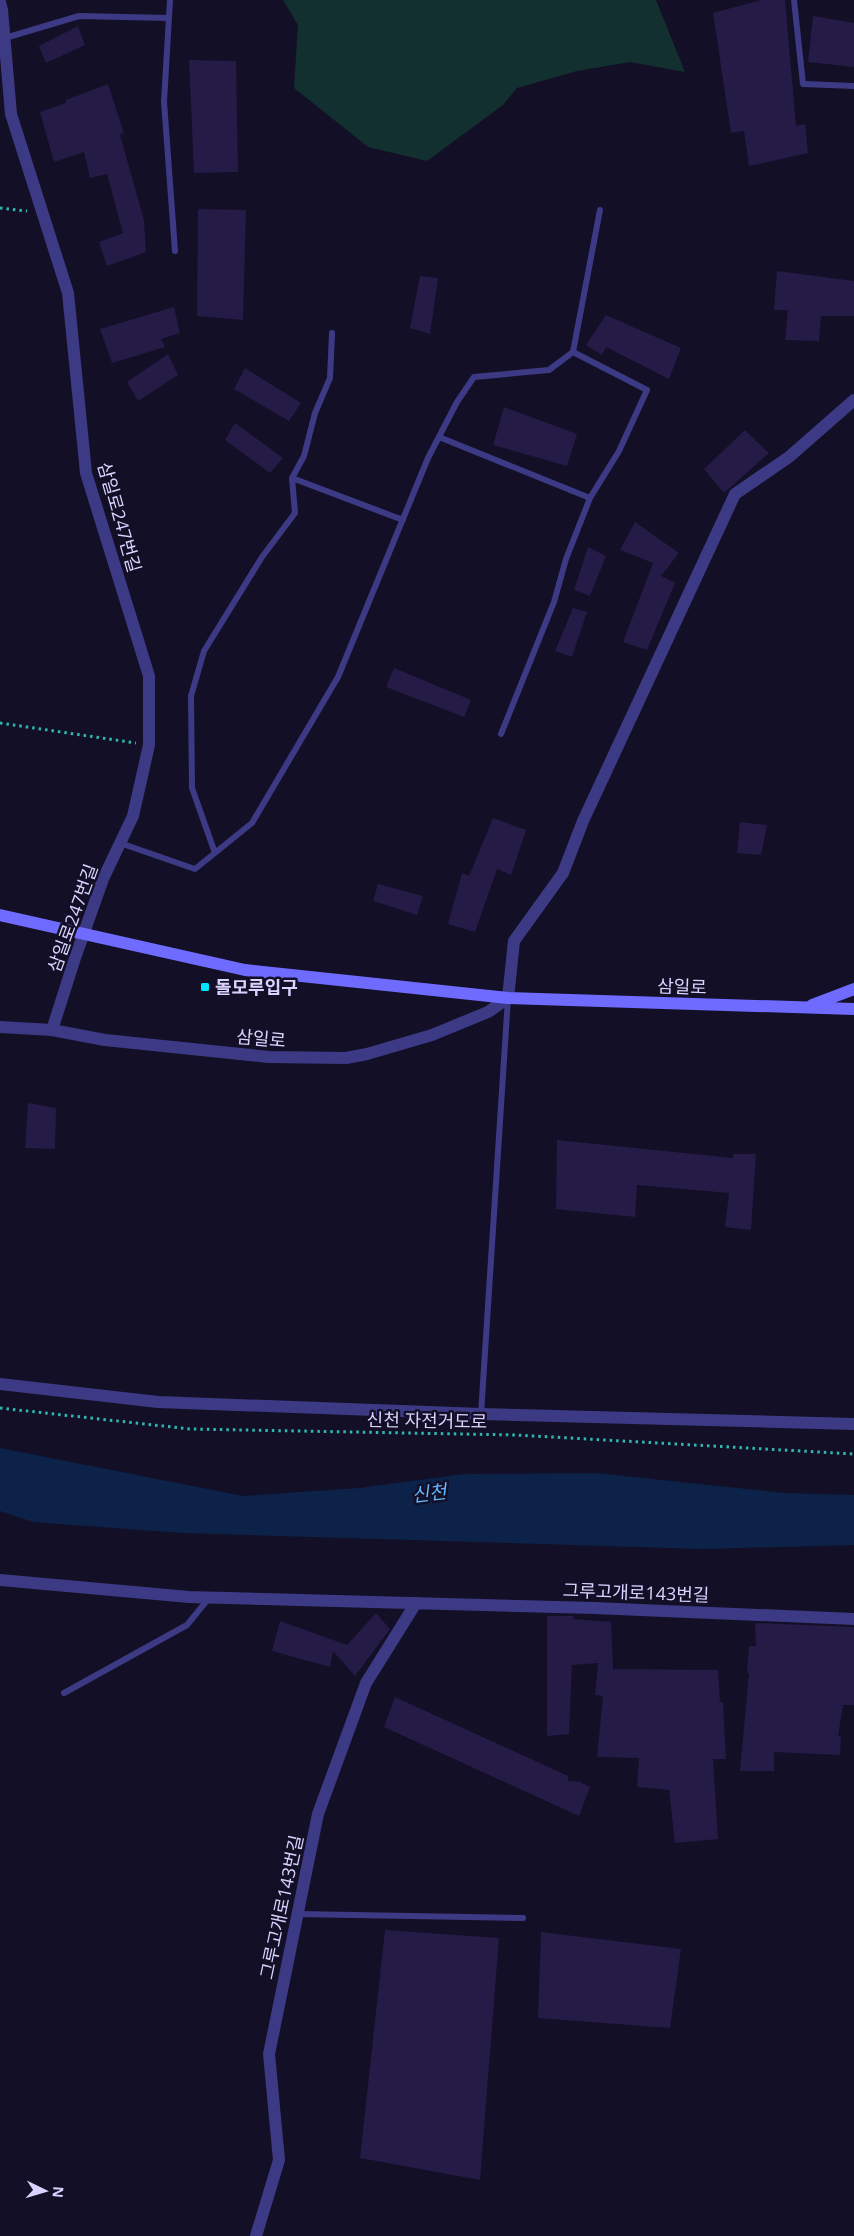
<svg xmlns="http://www.w3.org/2000/svg" width="854" height="2236" font-family="'Open Sans','Noto Sans KR',sans-serif">
<style>
.green{fill:#12302f}
.water{fill:#0c2248}
.building{fill:#241b47}
.lines{fill:none;stroke-linecap:round;stroke-linejoin:round}
.path{stroke:#2fb8b0;stroke-width:3;stroke-dasharray:2.5 4;stroke-linecap:butt}
.lane{stroke:#3d3a85;stroke-width:6}
.street{stroke:#3d3a85;stroke-width:12}
.secondary{stroke:#6f6bff;stroke-width:12}
.poi-dot{fill:#00e5ff;stroke:#130f26;stroke-width:2}
.labels{text-anchor:middle;dominant-baseline:central;stroke-width:5;stroke-linejoin:round;paint-order:stroke}
.street-label{font-size:18px;fill:#d9d4ff;stroke:#130f26}
.poi-label{font-size:18px;font-weight:bold;fill:#d9d4ff;stroke:#130f26;text-anchor:start}
.water-label{font-size:19px;font-style:italic;fill:#62b6ff;stroke:#130f26}
</style>
<rect width="100%" height="100%" fill="#130f26"/>
<!-- green -->
<path class="green" d="M283 0H656L685 72 630 62 577 71 517 88 503 105 427 161 368 147 294 88 298 25Z"/>
<!-- water -->
<path class="water" d="M0 1448 243 1496 359 1488 464 1474 596 1473 784 1493 854 1495V1545L702 1549 182 1533 33 1522 0 1511Z"/>
<!-- building -->
<path class="building" d="M761 0H785L796 126 805 124 808 153 749 166 744 131 731 133 713 13Z
M813 16 854 23V67L808 62Z
M78 26 85 45 46 63 39 46Z
M189 60 236 61 238 172 194 173Z
M108 84 124 133 120 135 144 220 146 252 107 266 99 242 123 233 107 174 90 178 84 152 54 162 40 112 66 103V100Z
M198 209 246 210 243 320 197 316Z
M777 271 854 281V316H821L819 341 785 340 788 310H774Z
M420 276 438 278 430 334 410 328Z
M174 307 180 333 161 339 165 347 112 363 100 329Z
M606 315 681 348 669 379 606 347 602 355 586 345Z
M168 354 178 375 138 401 127 382Z
M245 368 301 403 289 421 234 389Z
M504 407 577 434 567 466 493 445Z
M235 423 283 458 270 473 225 440Z
M745 430 769 453 724 493 704 469Z
M635 522 679 553 661 576 675 583 647 650 623 642 653 563 620 550Z
M588 547 606 556 590 596 574 590Z
M573 608 587 612 572 657 555 651Z
M394 668 471 700 464 717 386 687Z
M493 818 526 830 511 875 497 869 475 932 448 924 462 873 469 876Z
M740 822 767 825 761 855 737 853Z
M378 884 423 896 417 915 373 901Z
M28 1103 56 1108 55 1149 25 1148Z
M557 1140 733 1158V1154H756L751 1230 725 1227 729 1193 637 1185 635 1217 556 1209Z
M376 1613 390 1629 355 1676 333 1651 330 1667 272 1651 280 1621 347 1645Z
M547 1616H574L573 1619 611 1622 613 1669 718 1670 720 1702H723L726 1759H713L718 1839 675 1843 669 1790 637 1787 639 1758 597 1757 603 1696 595 1695 598 1663 572 1665 569 1734 547 1736Z
M755 1623 854 1627V1705H843L838 1736 841 1737 840 1755 774 1752V1771H740L749 1673H747L749 1646H756Z
M395 1697 568 1776V1781L580 1782 590 1787 579 1816 384 1727Z
M385 1930 499 1938 480 2180 360 2158Z
M541 1932 681 1949 670 2028 538 2018Z"/>
<g class="lines">
<!-- path -->
<path class="path" d="M0 208 27 211
M0 723 136 743
M0 1408 190 1429 516 1435 854 1454"/>
<!-- lane -->
<path class="lane" d="M170 0 164 102 175 251
M794 0 803 84 854 86
M5 38 79 16 169 18
M439 437 590 498
M292 478 403 520
M501 734 554 602 566 559 590 498 619 451 647 390 573 352
M120 843 195 869 252 823 338 677 428 458 457 402 474 377 549 370 573 352 600 210
M215 853 192 788 191 696 204 651 262 557 295 513 292 478 304 456 315 413 330 378 332 333
M481 1414 508 998
M64 1693 187 1625 209 1598
M297 1914 523 1918"/>
<!-- street -->
<path class="street" d="M0 2 2 10 11 114 68 293 86 473 149 676V745L133 816 103 879 75 958 52 1030
M0 1027 52 1030 105 1040 269 1057 346 1058 367 1054 432 1035 488 1012 508 998 514 941 563 873 583 821 735 494 789 457 854 400
M0 1384 158 1402 481 1414 854 1424
M0 1580 189 1597 594 1608 854 1619
M256 2236 279 2160 269 2054 318 1814 366 1683 416 1603"/>
<!-- secondary -->
<path class="secondary" d="M0 915 245 970 508 998 854 1009
M812 1005 854 989"/>
</g>
<!-- markers -->
<rect class="poi-dot" x="200" y="982" width="10" height="10" rx="2.5"/>
<g class="labels">
<!-- street labels -->
<g class="street-label">
<text transform="translate(120 517) rotate(74)">삼일로247번길</text>
<text transform="translate(72 918) rotate(-70)">삼일로247번길</text>
<text transform="translate(682 986) rotate(2)">삼일로</text>
<text transform="translate(261 1038) rotate(5)">삼일로</text>
<text transform="translate(427 1420) rotate(1)">신천 자전거도로</text>
<text transform="translate(636 1592) rotate(2)">그루고개로143번길</text>
<text transform="translate(281 1907) rotate(-78)">그루고개로143번길</text>
</g>
<!-- poi labels -->
<g class="poi-label">
<text x="215" y="987">돌모루입구</text>
</g>
<!-- water labels -->
<g class="water-label">
<text transform="translate(429 1493) rotate(-7)">신천</text>
</g>
</g>
<!-- north arrow -->
<g transform="translate(45 2191) rotate(95)" stroke="#130f26" stroke-width="4" paint-order="stroke">
<path d="M0-4L9 19L0 12L-9 19Z" fill="#d9d4ff"/>
<text y="-8" font-size="14" font-weight="bold" text-anchor="middle" fill="#d9d4ff">N</text>
</g>
</svg>
